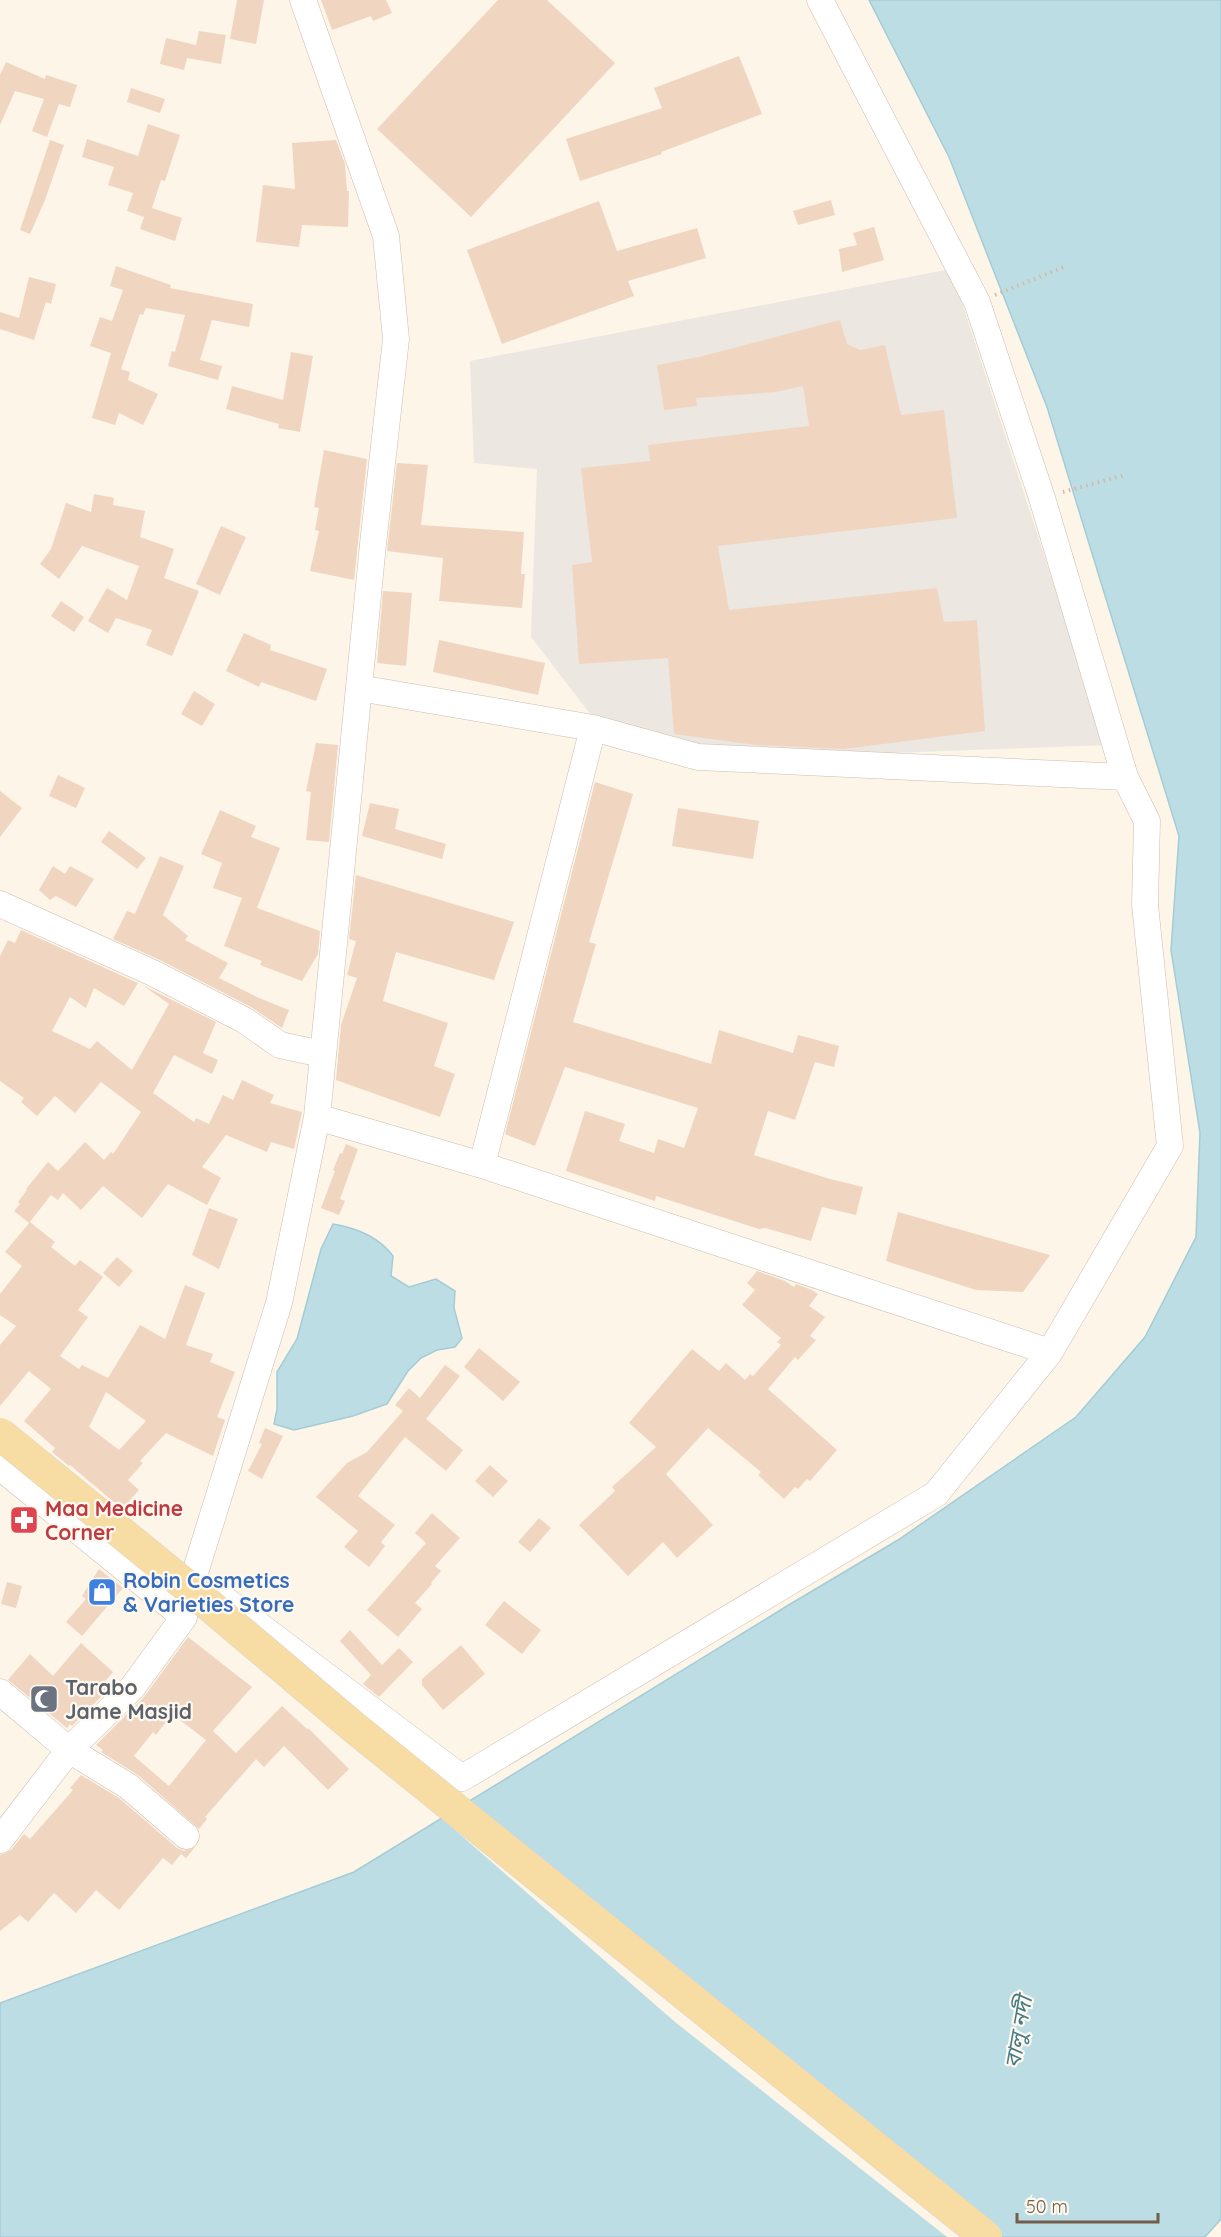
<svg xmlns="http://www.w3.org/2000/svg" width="1221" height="2237" font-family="Quicksand,'Noto Sans Bengali',sans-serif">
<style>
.industrial{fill:#ece7e1}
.water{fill:#bddde5;stroke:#a4ccd6;stroke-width:1.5}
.pier{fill:#fcf5e8}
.building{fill:#f0d6c1;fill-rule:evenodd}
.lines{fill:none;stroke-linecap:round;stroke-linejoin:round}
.minor-casing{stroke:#cdbdae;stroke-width:27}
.path{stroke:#d5b9a4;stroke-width:4;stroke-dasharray:1.5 4.5;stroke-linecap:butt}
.minor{stroke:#fff;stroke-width:26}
.major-bridge-casing{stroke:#dbd5d1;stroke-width:33;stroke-linecap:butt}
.major-bridge{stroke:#f7dca4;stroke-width:32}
.labels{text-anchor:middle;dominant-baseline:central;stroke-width:4.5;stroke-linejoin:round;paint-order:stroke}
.health-label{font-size:21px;font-weight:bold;fill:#be3a42;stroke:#fef9ee;text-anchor:start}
.shop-label{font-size:21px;font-weight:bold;fill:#366cbe;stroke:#fef9ee;text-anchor:start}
.worship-label{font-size:21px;font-weight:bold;fill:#5b616d;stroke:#fef9ee;text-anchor:start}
.water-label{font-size:22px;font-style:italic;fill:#477a87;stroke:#fef9ee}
</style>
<rect width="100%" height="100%" fill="#fcf5e8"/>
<!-- industrial -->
<path class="industrial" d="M951 269 1106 745 813 756 679 743 591 715 531 637 537 469 474 463 470 361Z"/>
<!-- water -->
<path class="water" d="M869 0H1221V2219L1205 2237H0V2003L354 1872 787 1606 898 1540 1076 1417 1145 1337 1196 1237 1200 1133 1171 950 1179 836 1047 407 949 157Z
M333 1224C357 1228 379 1237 393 1256L391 1276 409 1287 436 1279 455 1291 454 1308 462 1338 455 1347 437 1350 421 1358 408 1371 387 1404 353 1416 294 1430 274 1424 277 1409V1372L297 1339 321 1249Z"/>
<!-- pier -->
<path class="pier" d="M464 1801 997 2237H947L675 2022 439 1816Z"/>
<!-- building -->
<path class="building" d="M237 0H264L256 44 230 39Z
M321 0H386L392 13 373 21 371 16 332 30Z
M498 0H547L615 63 471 217 377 129Z
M199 31 226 35 221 64 187 58 184 70 160 64 166 38 196 45Z
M739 56 762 114 661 152 662 154 580 181 566 139 662 108 654 88Z
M6 62 45 79 46 75 77 85 70 107 59 104 47 137 32 131 44 99 15 91 0 125V75Z
M131 88 165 99 160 113 127 102Z
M148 124 180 135 165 181 161 180 152 208 182 218 175 241 140 229 144 217 127 211 133 193 108 185 114 167 82 157 87 139 138 156Z
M50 140 64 145 45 200 30 234 20 230Z
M336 140 345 164 347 191H349L348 227 302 225 299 247 256 242 263 185 295 189 292 143Z
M831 200 835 215 798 225 793 211Z
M599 201 617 251 697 228 706 258 628 281 634 296 502 344 467 250Z
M874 227 884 260 842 272 839 249 857 245 853 233Z
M116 266 171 285 170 288 253 304 249 327 212 320 200 360 222 366 218 380 168 366 172 351 175 352 185 315 146 308 143 315 140 314 121 369 130 372 128 380 158 394 143 425 119 413 115 425 92 418 111 353 90 346 100 317 112 321 123 290 110 286Z
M29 277 56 284 51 304 46 302 34 340 0 329V312L19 318Z
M840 320 847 344 860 350 885 345 901 415 944 410 957 518 718 546 729 610 937 588 944 622 977 620 985 731 844 749 756 745 674 734 668 658 579 664 572 565 592 562 581 468 650 461 648 445 809 426 803 386 776 392 696 398 697 406 664 410 657 365 699 357Z
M291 352 313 356 300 432 278 428 279 424 226 409 232 386 283 400Z
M324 450 367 459 354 580 310 571 319 531 315 530 319 508 314 507Z
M397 463 428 465 421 525 524 532 521 574H525L522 608 439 601 443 558 387 551Z
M94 494 114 498 113 505 145 511 140 537 174 549 164 578 199 591 172 656 146 645 152 630 116 618 108 633 88 621 107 588 127 600 139 566 82 546 59 579 40 564 51 549 66 503 91 512Z
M221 526 246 537 220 595 196 584Z
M383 591 412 593 406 666 377 663Z
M61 601 84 617 74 632 51 616Z
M244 633 271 645 270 650 327 669 316 701 261 682 259 687 226 671Z
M439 640 545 663 538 695 433 672Z
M194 691 215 704 202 726 181 714Z
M316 743 338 745 329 842 306 840 311 792 306 791Z
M58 775 85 788 76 808 49 796Z
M595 782 633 794 589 942 596 944 573 1022 711 1064 719 1030 793 1053 798 1035 839 1046 834 1067 815 1062 795 1120 768 1111 754 1155 830 1179 863 1187 856 1215 822 1207 811 1241 765 1228 759 1229 656 1196 655 1201 566 1171 585 1111 625 1124 619 1141 654 1153 658 1139 684 1148 698 1108 565 1067 535 1146 505 1134Z
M0 791 22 808 0 837Z
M370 803 399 809 395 829 446 844 442 859 362 836Z
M678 808 759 821 753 859 672 846Z
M220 810 256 826 251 837 280 848 257 908 320 931 318 954 302 981 260 965 262 961 224 946 242 898 213 888 222 863 201 854Z
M109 831 146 858 137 869 101 842Z
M160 856 184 866 163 915 188 936 185 940 228 963 219 978 259 998 289 1010 282 1028 251 1007 160 960 113 939 127 911 135 914Z
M53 866 65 874 70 866 94 879 76 907 56 896 50 900 39 890Z
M356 875 514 922 494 980 396 952 383 1001 448 1023 434 1066 455 1074 440 1117 336 1080 341 1025 357 978 347 975 356 941 349 939Z
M21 930 138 983 124 1006 94 988 86 1008 70 997 52 1031 90 1049 97 1041 132 1070 169 1004 141 984 146 987 216 1022 203 1053 218 1060 212 1074 174 1055 153 1093 194 1122 196 1118 209 1124 223 1095 233 1100 242 1080 274 1095 270 1103 302 1112 294 1149 271 1142 267 1152 226 1135 202 1167 221 1178 207 1205 168 1184 142 1218 103 1186 81 1210 63 1193 58 1200 51 1195 29 1223 14 1211 20 1204 18 1202 27 1190 26 1189 48 1162 58 1171 85 1142 104 1160 111 1152 113 1154 141 1112 101 1082 75 1113 55 1096 37 1116 21 1102 24 1098 0 1081V956L8 940 15 943Z
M346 1144 358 1149 340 1199 345 1201 339 1215 321 1208 335 1171 333 1170 340 1153 342 1154Z
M209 1208 238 1219 219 1269 192 1255Z
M898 1212 1050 1255 1023 1292 976 1290 886 1261Z
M30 1222 55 1242 51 1247 75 1266 80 1260 103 1277 78 1310 88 1317 60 1356 79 1369 82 1365 108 1378 140 1325 165 1339 185 1285 205 1293 186 1345 213 1354 210 1362 235 1372 217 1417 225 1420 213 1456 166 1433 140 1461 143 1463 128 1480 139 1490 122 1509 70 1465 69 1466 52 1452 55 1448 24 1421 51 1389 29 1371 0 1406V1345L16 1326 0 1315V1294L22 1266 5 1252ZM106 1392 146 1421 119 1450 89 1427Z
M117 1257 133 1271 119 1287 103 1273Z
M757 1271 785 1281 794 1287 796 1284 812 1290 818 1294 809 1306 825 1317 810 1336 816 1340 798 1360 795 1357 768 1389 837 1450 810 1481 807 1479 798 1489 795 1487 784 1499 758 1475 761 1472 708 1428 666 1474 713 1525 677 1558 663 1542 628 1576 579 1525 615 1491 612 1487 656 1447 629 1423 692 1349 719 1371 726 1363 745 1380 750 1374 753 1376 781 1345 777 1342 781 1338 742 1305 755 1290 747 1283Z
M479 1348 520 1382 503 1401 464 1367Z
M445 1365 460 1376 426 1419 463 1450 446 1471 405 1437 358 1496 395 1525 381 1542 385 1546 369 1567 344 1547 358 1531 316 1497 347 1463 367 1452 403 1411 395 1405 409 1388 420 1398Z
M265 1428 283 1436 262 1479 248 1471 262 1444 259 1443Z
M490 1465 508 1481 493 1497 475 1481Z
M432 1513 460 1538 435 1566 441 1571 431 1583 432 1584 415 1603 422 1609 398 1637 367 1610 426 1543 415 1533Z
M539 1518 551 1528 530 1552 518 1542Z
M99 1569 123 1588 82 1636 66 1622 86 1599 82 1596Z
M7 1582 22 1586 16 1608 1 1604Z
M504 1601 541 1630 522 1654 485 1625Z
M350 1630 382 1665 399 1648 413 1662 379 1697 363 1684 371 1675 340 1641Z
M188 1637 252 1687 213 1731 236 1753 282 1706 307 1729 308 1728 349 1769 328 1790 284 1746 264 1767 256 1759 205 1817 207 1819 199 1829 138 1775 101 1752 103 1750 96 1745 144 1697ZM172 1714 206 1740 169 1786 134 1756 153 1732 156 1735Z
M81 1643 113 1672 102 1685 108 1690 72 1726 70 1724 67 1728 8 1680 30 1654 53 1676Z
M461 1645 485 1674 443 1710 422 1685V1679Z
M81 1775 119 1798 177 1848 184 1851 195 1847 186 1858 181 1854 172 1865 163 1858 119 1910 96 1890 76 1913 54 1893 28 1922 20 1915 0 1931V1855L11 1850 24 1834 30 1839 73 1790 70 1788Z"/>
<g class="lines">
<!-- minor casing -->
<g class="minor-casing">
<path id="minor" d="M359 688 593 728 698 757 1125 777
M0 904 153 973 244 1020 280 1045 322 1054
M317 1117 482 1165 1050 1352
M482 1165 593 728
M0 1467 184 1617
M216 1593 462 1778 936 1494 1050 1352 1170 1146 1145 905 1147 821 1125 777 1042 498 977 302 820 0
M0 1692 69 1750 128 1786 186 1836
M0 1840 69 1750 132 1688 184 1617 194 1576 279 1303 317 1117 373 544 396 339 386 236 303 0"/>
</g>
<!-- path -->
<path class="path" d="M995 295 1066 266
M1063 492 1125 475"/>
<!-- minor -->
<use href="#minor" class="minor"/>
<!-- major-bridge casing -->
<g class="major-bridge-casing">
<path id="major-bridge" d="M0 1434 183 1583 356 1729 986 2237"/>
</g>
<!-- major-bridge -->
<use href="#major-bridge" class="major-bridge"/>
</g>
<!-- icons -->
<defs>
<g id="pharmacy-square" transform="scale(1.5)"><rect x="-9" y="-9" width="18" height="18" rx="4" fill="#e0444e" stroke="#fef9ee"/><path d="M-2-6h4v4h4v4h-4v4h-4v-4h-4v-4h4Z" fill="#fff"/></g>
<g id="shop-square" transform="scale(1.5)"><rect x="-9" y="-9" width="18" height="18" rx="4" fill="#3f7fe0" stroke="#fef9ee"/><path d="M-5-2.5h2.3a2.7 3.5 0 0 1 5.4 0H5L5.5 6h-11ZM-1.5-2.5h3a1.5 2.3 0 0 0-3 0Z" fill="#fff"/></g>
<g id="mosque-square" transform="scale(1.5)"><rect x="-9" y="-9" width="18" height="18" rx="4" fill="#6b7280" stroke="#fef9ee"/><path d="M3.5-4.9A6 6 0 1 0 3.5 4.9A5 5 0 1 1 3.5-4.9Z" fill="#fff"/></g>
</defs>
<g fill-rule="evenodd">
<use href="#pharmacy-square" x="24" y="1520"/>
<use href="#shop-square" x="102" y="1592"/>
<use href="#mosque-square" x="44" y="1699"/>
</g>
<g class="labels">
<!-- health labels -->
<g class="health-label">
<text x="45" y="1508">Maa Medicine<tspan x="45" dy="24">Corner</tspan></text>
</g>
<!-- shop labels -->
<g class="shop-label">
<text x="123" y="1580">Robin Cosmetics<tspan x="123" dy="24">&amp; Varieties Store</tspan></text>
</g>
<!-- worship labels -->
<g class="worship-label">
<text x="65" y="1687">Tarabo<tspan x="65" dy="24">Jame Masjid</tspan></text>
</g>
<!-- water labels -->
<g class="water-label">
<text transform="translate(1018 2032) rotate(-80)">বালু নদী</text>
</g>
</g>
<!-- scale -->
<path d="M1017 2213v9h141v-9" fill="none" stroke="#755d4d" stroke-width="3"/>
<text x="1026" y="2213" font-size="18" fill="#755d4d" stroke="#fef9ee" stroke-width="4.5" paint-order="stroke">50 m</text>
</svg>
